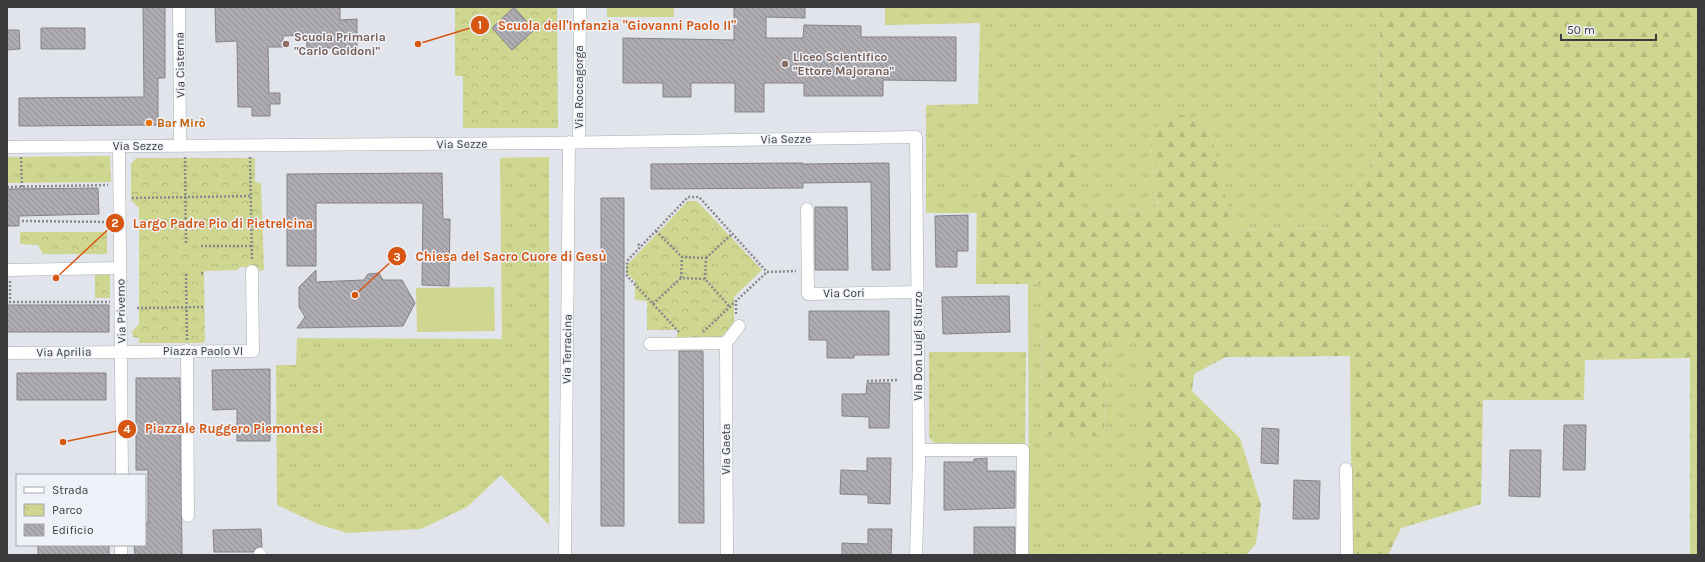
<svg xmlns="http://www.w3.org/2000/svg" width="1705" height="562" font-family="Karla,sans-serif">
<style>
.grass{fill:url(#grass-tufts)}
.forest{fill:url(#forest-firs)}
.park{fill:url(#park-crowns)}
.garden{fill:#cfd690}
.building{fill:url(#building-back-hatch);stroke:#858388}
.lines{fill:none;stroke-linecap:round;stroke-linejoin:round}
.minor-casing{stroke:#aaadb2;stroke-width:13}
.path{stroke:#87898d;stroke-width:2.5;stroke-dasharray:2 2;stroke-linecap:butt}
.minor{stroke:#fff;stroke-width:12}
.education-dot{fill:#8d6e63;stroke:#eef1f7;stroke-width:1.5}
.food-dot{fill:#e8710a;stroke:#eef1f7;stroke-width:1.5}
.labels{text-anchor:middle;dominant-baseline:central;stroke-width:3;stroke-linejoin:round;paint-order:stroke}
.education-label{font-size:12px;font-weight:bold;fill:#785e54;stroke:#eef1f7;text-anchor:start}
.street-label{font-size:12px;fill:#3a3b3d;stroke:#eef1f7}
.food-label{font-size:12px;font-weight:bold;fill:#c56008;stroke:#eef1f7;text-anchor:start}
.leader{fill:none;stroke:#d75611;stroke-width:1.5}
.callout-dot{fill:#d75611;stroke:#eef1f7;stroke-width:1.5}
.mark-label{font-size:12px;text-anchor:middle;font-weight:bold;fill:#fff}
.callout-label{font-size:13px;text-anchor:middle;font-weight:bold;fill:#d75611;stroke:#eef1f7;stroke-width:3;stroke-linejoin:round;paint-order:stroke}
</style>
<defs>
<pattern id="grass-tufts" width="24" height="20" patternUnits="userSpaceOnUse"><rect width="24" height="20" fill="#cfd690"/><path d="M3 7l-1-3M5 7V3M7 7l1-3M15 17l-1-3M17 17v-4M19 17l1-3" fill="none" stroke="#b2b97d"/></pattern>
<pattern id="forest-firs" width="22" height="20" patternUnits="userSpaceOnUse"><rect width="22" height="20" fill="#cfd690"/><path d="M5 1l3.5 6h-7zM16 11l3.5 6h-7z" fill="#b2b97d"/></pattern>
<pattern id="park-crowns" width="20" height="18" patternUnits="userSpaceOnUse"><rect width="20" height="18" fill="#cfd690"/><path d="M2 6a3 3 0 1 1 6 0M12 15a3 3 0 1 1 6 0" fill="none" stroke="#b2b97d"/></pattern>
<pattern id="building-back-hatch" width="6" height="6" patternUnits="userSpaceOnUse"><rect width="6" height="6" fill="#aeacb1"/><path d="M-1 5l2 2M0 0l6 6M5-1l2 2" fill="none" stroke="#8f8d91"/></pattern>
</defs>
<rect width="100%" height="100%" fill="#e1e4ea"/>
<!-- grass -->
<path class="grass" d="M885 7H1380L1379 154 1328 228 1232 231 1209 125 1150 136 1157 210 1080 211 1079 154 978 186 977 213H926V105L978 104 980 23 885 25Z
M110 156 111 182 7 183V157Z
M549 157V525L501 475 467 507 421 529 347 533 318 524 277 505 276 365H296L297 338 502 339 500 158Z
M1028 283H1041L1042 434 1104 435 1106 339 1141 340V555H1029Z
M929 352H1026L1025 444 934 443 929 437Z"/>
<!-- forest -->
<path class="forest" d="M1380 7H1698V555H1690V358L1585 360 1584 400H1483L1481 504 1401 528 1388 555H1352L1350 356 1226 357 1194 374 1192 391 1240 438 1261 505 1256 544 1246 555H1141V340H1106L1104 436 1042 434 1041 284H976L977 186 1080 153V211L1157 210 1150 136 1168 110 1209 125 1233 231 1328 228 1379 154Z"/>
<!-- park -->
<path class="park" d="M455 7H557L558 128H463V76H455Z
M136 158H255V182L261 183 264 270 259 271 258 267H239L238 270 204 271 205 341 203 343H139V338L133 337 132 332 139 324V208L131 200V164Z
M688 201H697L762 270 734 297V322L721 338H677V330H647V301L635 300V281L626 273V266Z
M20 232H107V254H43L38 245 20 244Z
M95 275H110V298H95Z"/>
<!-- garden -->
<path class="garden" d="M607 7H674V17H607Z
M494 287 495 331 417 332 416 288Z"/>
<!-- building -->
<path class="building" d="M143 7H165V78H158V125L19 126V98L144 97Z
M215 7H340V20L357 19V48H307L306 35 283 36V47H268L269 93H280V104H270V116H252V107H238L237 41 216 42Z
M514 7 534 30 512 50 492 28Z
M734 7H805V18L766 17V38H803L804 25 861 26V37H956V81L883 80V96H804V83H764V112H735V83H691V97H663V83H623V38L734 40Z
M41 28H85V49H41Z
M7 30H19L20 49 7 50Z
M803 163V164L889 163 890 270H872L871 182 803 183V188L651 189V164Z
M442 173 443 219H450L449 286 422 285 423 203H316V266H287V174Z
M98 188 99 214 19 216V226H7V189Z
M601 198H624V526H601Z
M815 207H847L848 270H815Z
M968 215V251H957V267H936L935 216Z
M316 270V282L364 280 368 274 379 273 383 280H402L415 303 403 326 297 328 305 317 299 307V287Z
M1009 296 1010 332 943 334 942 297Z
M7 305H109V332H7Z
M809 311H889V355H854V358H827V340H809Z
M679 351H703L704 523H679Z
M270 369V441H237V409L213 410 212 370Z
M17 373H106V400H17Z
M136 378H180L182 555H135L134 545H145V523H148V470H136Z
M867 383H890L889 428H869V417L842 416V394H866Z
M1564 425H1586L1585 470H1563Z
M1262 428 1279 429 1278 464 1261 463Z
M1510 450H1541L1540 497 1509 496Z
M867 458H891L890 504 868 503V495L840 494 841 470 867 471Z
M987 458V471H1015V508L944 510V462H974V459Z
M1294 480 1320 481 1319 519H1293Z
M974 527H1015V555H974Z
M261 529 262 547H257L253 552H214L213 530Z
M868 529H892L891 555H842V543L868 544Z
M38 545H109V555H38Z"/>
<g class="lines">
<!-- minor casing -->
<g class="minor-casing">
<path id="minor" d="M179 7 180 146
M579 142 580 7
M119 146 122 475
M7 147 548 143 916 137 919 461 916 555
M807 209 808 294 917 292
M7 270 120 268
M650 344 726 343
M187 350 188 516
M7 353 253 351 252 271
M919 450H1023L1022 555
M1346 469 1347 555
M121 555V545
M260 555V554
M565 555 569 142
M727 555 726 343 739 326"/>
</g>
<!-- path -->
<path class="path" d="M21 157 22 187
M185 157 186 245
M250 157 252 260
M7 187 108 185
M132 198 251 196
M22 221 109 222
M656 231 682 257
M638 244 641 247
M201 246H252
M706 258 732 234
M201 273H204
M186 274 187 340
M705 279 706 258 682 257 681 278 705 279 729 306
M10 281V302H110
M736 300V315
M653 304 681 278
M137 308 204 307
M679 332 627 276V261L688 197H699L767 272 796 271
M703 332 767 272
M867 381 898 380"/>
<!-- minor -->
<use href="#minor" class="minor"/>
</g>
<!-- markers -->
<g class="education-dot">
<circle cx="286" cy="44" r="4"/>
<circle cx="785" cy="64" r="4"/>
</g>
<circle class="food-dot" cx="149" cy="123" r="4"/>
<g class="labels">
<!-- education labels -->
<g class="education-label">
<text x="294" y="37">Scuola Primaria<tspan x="294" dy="14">"Carlo Goldoni"</tspan></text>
<text x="793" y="57">Liceo Scientifico<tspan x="793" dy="14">"Ettore Majorana"</tspan></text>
</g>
<!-- street labels -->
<g class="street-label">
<text transform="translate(180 65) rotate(-91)">Via Cisterna</text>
<text transform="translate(579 87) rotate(-90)">Via Roccagorga</text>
<text transform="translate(786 139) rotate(-1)">Via Sezze</text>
<text transform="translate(462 144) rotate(-1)">Via Sezze</text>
<text x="138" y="146">Via Sezze</text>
<text transform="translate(844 293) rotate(-1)">Via Cori</text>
<text transform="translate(121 311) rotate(-91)">Via Priverno</text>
<text transform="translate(918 346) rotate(-90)">Via Don Luigi Sturzo</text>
<text transform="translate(567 349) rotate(-89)">Via Terracina</text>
<text x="203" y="351">Piazza Paolo VI</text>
<text transform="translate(64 352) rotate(-1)">Via Aprilia</text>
<text transform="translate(726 449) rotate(-90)">Via Gaeta</text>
</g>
<!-- food labels -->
<g class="food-label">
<text x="157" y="123">Bar Mirò</text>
</g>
</g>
<!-- callouts -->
<path class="leader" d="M418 44L480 25M56 278L115 223M355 295L397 256M63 442L127 429"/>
<g class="callout-dot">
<circle cx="418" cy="44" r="4"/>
<circle cx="56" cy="278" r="4"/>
<circle cx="355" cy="295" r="4"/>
<circle cx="63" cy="442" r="4"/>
<circle cx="480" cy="25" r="10"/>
<circle cx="115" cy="223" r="10"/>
<circle cx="397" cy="256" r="10"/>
<circle cx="127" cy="429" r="10"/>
</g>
<g class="mark-label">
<text x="480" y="29">1</text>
<text x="115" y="227">2</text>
<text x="397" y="261">3</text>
<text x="127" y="433">4</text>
</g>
<g class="callout-label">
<text x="617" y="30">Scuola dell'Infanzia "Giovanni Paolo II"</text>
<text x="223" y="228">Largo Padre Pio di Pietrelcina</text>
<text x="511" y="261">Chiesa del Sacro Cuore di Gesù</text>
<text x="234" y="433">Piazzale Ruggero Piemontesi</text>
</g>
<!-- border -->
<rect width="1705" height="562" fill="none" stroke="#3a3b3d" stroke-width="16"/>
<!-- legend -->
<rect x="16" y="474" width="130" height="72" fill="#eef1f7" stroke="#a6a8ad"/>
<rect x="24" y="487" width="20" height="6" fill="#ffffff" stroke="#a6a8ad"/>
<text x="52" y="494" font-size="12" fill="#3a3b3d">Strada</text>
<rect x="24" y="504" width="20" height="12" fill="url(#park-crowns)" stroke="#a6a8ad"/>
<text x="52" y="514" font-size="12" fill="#3a3b3d">Parco</text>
<rect x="24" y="524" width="20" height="12" fill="url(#building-back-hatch)" stroke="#a6a8ad"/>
<text x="52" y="534" font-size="12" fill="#3a3b3d">Edificio</text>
<!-- scale -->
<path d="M1561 34v6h95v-6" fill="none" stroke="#3a3b3d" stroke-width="2"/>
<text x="1567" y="34" font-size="12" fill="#3a3b3d" stroke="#eef1f7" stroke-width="3" paint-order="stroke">50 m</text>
</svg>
